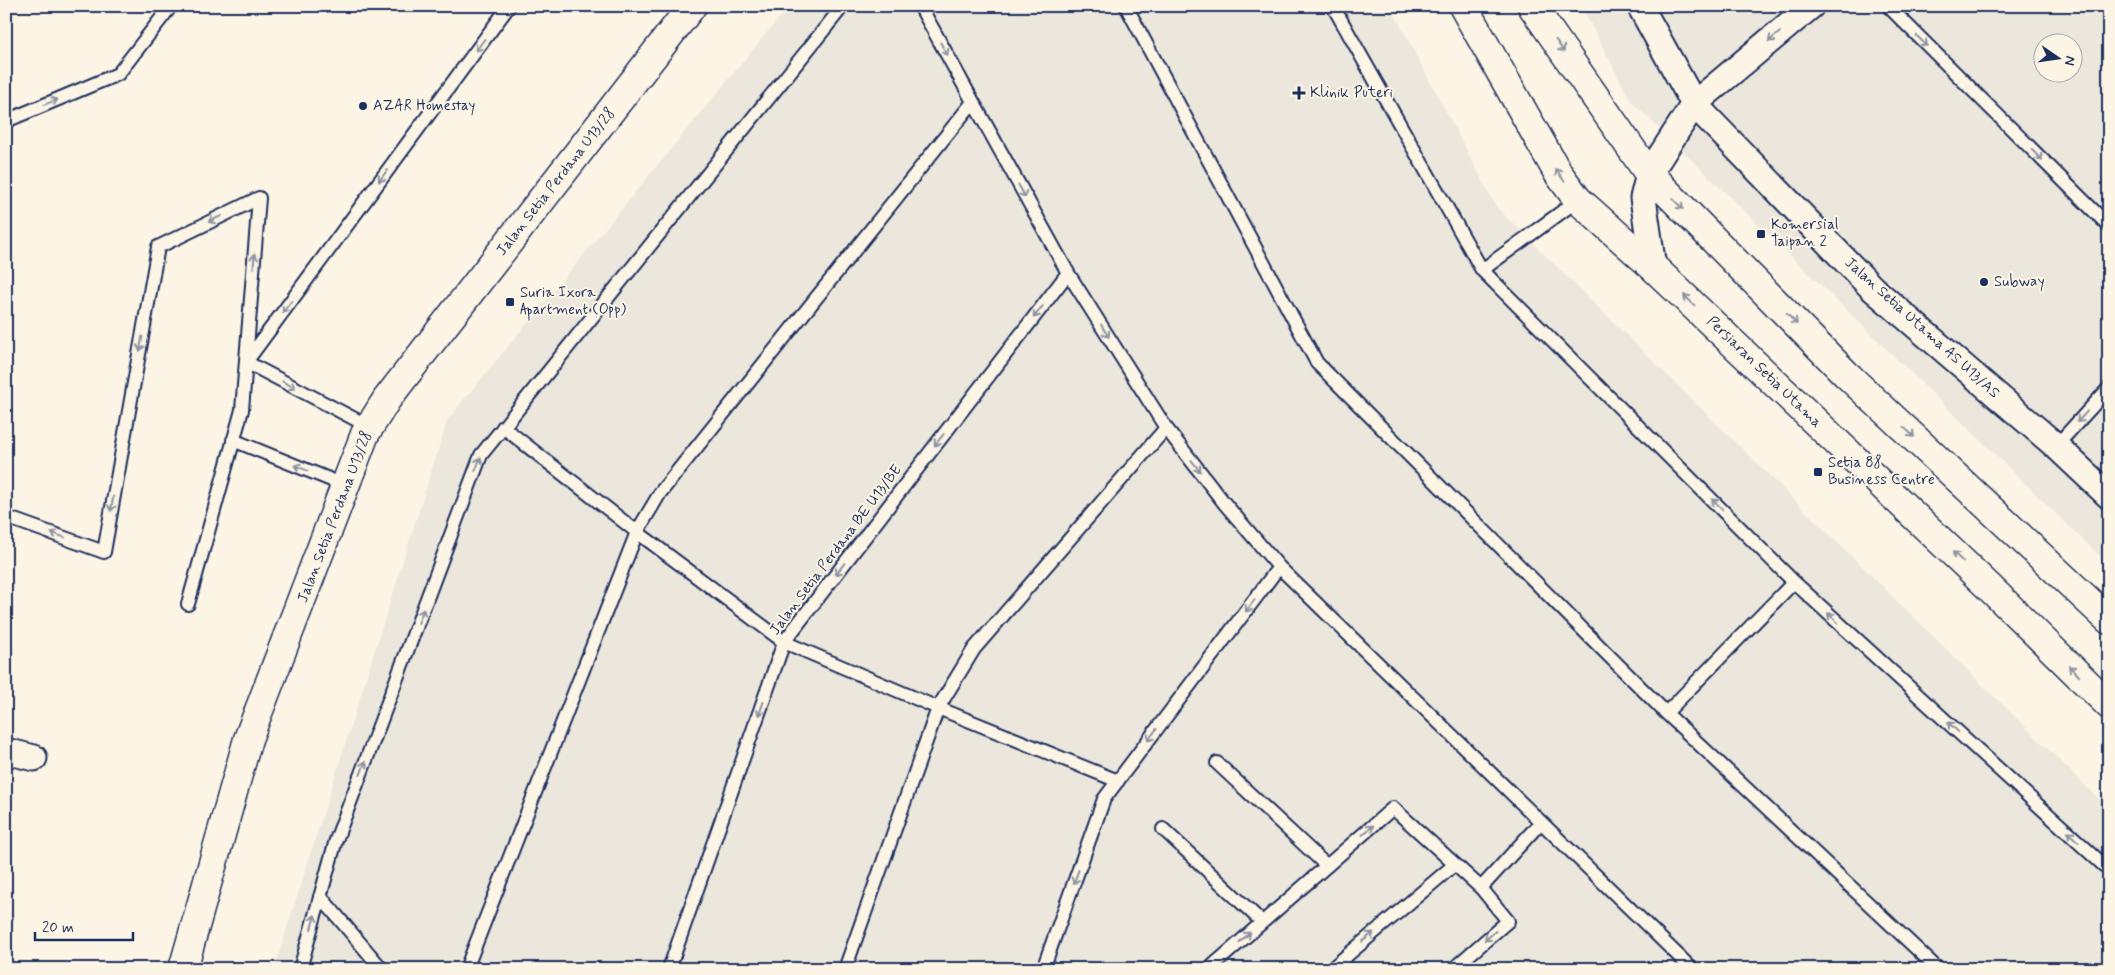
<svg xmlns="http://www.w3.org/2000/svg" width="2115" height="975" font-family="Mynerve,sans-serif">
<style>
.built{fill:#ece7dc;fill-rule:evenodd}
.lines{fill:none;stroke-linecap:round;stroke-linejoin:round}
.service-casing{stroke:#1b2f5e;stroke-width:16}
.minor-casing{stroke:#1b2f5e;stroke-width:29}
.tertiary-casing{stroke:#1b2f5e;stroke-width:31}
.service{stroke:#fcf5e5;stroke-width:12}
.minor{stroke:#fcf5e5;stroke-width:25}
.tertiary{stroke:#fcf5e5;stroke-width:28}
.oneway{stroke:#8c92a2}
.poi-dot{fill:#1b2f5e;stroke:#fcf5e5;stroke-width:2}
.labels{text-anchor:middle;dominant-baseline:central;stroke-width:4;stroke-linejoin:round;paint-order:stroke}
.poi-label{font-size:15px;fill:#1b2f5e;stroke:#fcf5e5;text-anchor:start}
.street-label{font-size:15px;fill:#1b2f5e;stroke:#fcf5e5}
</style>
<rect width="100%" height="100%" fill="#fcf5e5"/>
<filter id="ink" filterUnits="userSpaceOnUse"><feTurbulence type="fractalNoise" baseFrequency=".02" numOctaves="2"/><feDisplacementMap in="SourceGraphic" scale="10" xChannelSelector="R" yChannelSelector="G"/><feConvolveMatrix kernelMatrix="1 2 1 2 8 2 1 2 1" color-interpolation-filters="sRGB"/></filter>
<g filter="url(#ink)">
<!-- built -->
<path class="built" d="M789 6H1390L1497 208 2109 809V969H274L448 419Z
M1581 6H2109V565L1631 101ZM2042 42H2072V72H2042Z"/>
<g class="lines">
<!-- service casing -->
<g class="service-casing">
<path id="service" d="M920 6 1068 273 1166 428 1225 504 1279 567 1692 969
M1126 6 1317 363 1666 713 1938 969
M1333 6 1482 270 1794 582 2109 870
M1888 6 2109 226
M6 121 118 74 171 6
M1482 270 1578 200
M246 362 509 6
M246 362 370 427
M503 427 637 532 784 642 938 708 1118 781
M233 440 346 486
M2056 446 2109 388
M6 517 104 552 158 247 259 198
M188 604 242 410 259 198
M1666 713 1794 582
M1217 763 1327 866
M1163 829 1262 922
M1481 888 1541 822
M320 896 382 969
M300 969 336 840 481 455 843 6
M466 969 637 532 660 493 973 102
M669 969 784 642 1068 273
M845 969 938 708 974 649 1166 428
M1043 969 1104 799 1279 567
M1209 969 1393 808 1481 888 1508 921 1453 969
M1331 969 1454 865"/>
</g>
<!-- minor casing -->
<g class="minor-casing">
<path id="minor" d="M1640 6 1694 104 1872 288 2056 446 2109 496
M1653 267 1643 198 1649 174 1694 104 1811 6
M6 751 34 758"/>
</g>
<!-- tertiary casing -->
<g class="tertiary-casing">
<path id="tertiary" d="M1463 6 1558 173 1578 200 1653 267 1990 588 2109 705
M1532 6 1649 174 1846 374 2109 620
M183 969 248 739 365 434 387 399 692 6"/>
</g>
<!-- service -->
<use href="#service" class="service"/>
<!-- minor -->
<use href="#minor" class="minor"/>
<!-- tertiary -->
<use href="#tertiary" class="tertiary"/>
</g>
<!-- one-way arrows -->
<defs><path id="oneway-shaft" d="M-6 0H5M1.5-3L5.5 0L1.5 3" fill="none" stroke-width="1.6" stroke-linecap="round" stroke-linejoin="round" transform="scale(1.25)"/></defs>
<g class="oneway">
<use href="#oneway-shaft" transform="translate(1774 37) rotate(140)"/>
<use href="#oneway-shaft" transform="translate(1922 41) rotate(45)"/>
<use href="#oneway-shaft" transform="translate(480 45) rotate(127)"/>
<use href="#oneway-shaft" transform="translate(1560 46) rotate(55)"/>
<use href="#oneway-shaft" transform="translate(944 49) rotate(61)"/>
<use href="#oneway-shaft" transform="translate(51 102) rotate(-22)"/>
<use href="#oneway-shaft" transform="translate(2037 155) rotate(45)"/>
<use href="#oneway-shaft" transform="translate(1560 175) rotate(-124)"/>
<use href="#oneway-shaft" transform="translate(383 176) rotate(127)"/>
<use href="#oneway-shaft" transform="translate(1022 191) rotate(61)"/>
<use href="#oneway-shaft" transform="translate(1678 204) rotate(45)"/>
<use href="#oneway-shaft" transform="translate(215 219) rotate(154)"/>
<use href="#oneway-shaft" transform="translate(254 261) rotate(-85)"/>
<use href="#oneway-shaft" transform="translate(1689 300) rotate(-136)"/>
<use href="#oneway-shaft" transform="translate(287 307) rotate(127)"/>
<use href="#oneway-shaft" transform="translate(1038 312) rotate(128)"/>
<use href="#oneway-shaft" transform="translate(1792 319) rotate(45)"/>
<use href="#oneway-shaft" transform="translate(1105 331) rotate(58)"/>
<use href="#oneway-shaft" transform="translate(141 344) rotate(100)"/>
<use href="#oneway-shaft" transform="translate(289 385) rotate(28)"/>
<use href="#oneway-shaft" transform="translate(2082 417) rotate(132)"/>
<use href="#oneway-shaft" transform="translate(1909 432) rotate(43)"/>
<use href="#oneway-shaft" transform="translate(939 440) rotate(128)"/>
<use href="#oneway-shaft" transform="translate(478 464) rotate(-69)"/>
<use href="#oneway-shaft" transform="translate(1196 466) rotate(52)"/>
<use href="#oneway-shaft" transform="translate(301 468) rotate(-158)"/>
<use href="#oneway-shaft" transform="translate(112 504) rotate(100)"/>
<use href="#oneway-shaft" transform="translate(1717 504) rotate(-135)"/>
<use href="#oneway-shaft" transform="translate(58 535) rotate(-160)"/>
<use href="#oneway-shaft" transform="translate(1958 557) rotate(-136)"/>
<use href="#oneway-shaft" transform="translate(840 569) rotate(128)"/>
<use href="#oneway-shaft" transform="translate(1250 606) rotate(127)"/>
<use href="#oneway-shaft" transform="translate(421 616) rotate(-69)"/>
<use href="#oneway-shaft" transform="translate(1833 618) rotate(-137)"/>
<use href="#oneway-shaft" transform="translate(2074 671) rotate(-135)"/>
<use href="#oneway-shaft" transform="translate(761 709) rotate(109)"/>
<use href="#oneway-shaft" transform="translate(1953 727) rotate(-137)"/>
<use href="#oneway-shaft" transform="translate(1152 735) rotate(127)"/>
<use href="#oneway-shaft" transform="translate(363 768) rotate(-69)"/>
<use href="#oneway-shaft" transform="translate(1368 830) rotate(-41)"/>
<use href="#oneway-shaft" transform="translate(2073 837) rotate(-137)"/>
<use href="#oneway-shaft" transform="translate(1076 877) rotate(110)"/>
<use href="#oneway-shaft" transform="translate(313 922) rotate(-75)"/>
<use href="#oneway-shaft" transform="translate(1490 936) rotate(139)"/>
<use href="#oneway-shaft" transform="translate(1245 937) rotate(-41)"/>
<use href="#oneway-shaft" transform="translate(1368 937) rotate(-40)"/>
</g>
</g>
<!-- markers -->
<g class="poi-dot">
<path d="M1296.5 85.5h5v5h5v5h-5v5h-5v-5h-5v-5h5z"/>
<circle cx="363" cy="106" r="5"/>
<rect x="1756" y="229" width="10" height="10" rx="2.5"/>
<circle cx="1984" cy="282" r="5"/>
<rect x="505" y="297" width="10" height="10" rx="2.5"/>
<rect x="1813" y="467" width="10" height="10" rx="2.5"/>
</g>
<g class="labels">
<!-- poi labels -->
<g class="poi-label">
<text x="1310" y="93">Klinik Puteri</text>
<text x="373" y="106">AZAR Homestay</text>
<text x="1771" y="225">Komersial<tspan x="1771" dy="17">Taipan 2</tspan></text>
<text x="1994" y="282">Subway</text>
<text x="520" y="293">Suria Ixora<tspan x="520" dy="17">Apartment (Opp)</tspan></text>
<text x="1828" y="463">Setia 88<tspan x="1828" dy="17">Business Centre</tspan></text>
</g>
<!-- street labels -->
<g class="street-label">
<text transform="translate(556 182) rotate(-52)">Jalan Setia Perdana U13/28</text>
<text transform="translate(1922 328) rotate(42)">Jalan Setia Utama AS U13/AS</text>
<text transform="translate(1764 372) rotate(44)">Persiaran Setia Utama</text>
<text transform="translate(335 517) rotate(-69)">Jalan Setia Perdana U13/28</text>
<text transform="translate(836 550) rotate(-53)">Jalan Setia Perdana BE U13/BE</text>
</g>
</g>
<!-- margin -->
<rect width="2115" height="975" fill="none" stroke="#fcf5e5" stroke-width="25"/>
<rect x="12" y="12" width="2090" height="950" fill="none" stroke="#1b2f5e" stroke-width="2" filter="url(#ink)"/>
<!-- north arrow -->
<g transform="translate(2058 58) rotate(103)"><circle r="24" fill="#fcf5e5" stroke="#a2a6af"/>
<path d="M0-4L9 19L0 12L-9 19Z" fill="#1b2f5e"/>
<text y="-8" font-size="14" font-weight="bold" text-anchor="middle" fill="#1b2f5e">N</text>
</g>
<!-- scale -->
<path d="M35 932v8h98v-8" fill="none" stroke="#1b2f5e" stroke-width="2.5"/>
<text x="42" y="932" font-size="15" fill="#1b2f5e" stroke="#fcf5e5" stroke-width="4" paint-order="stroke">20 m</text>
</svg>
